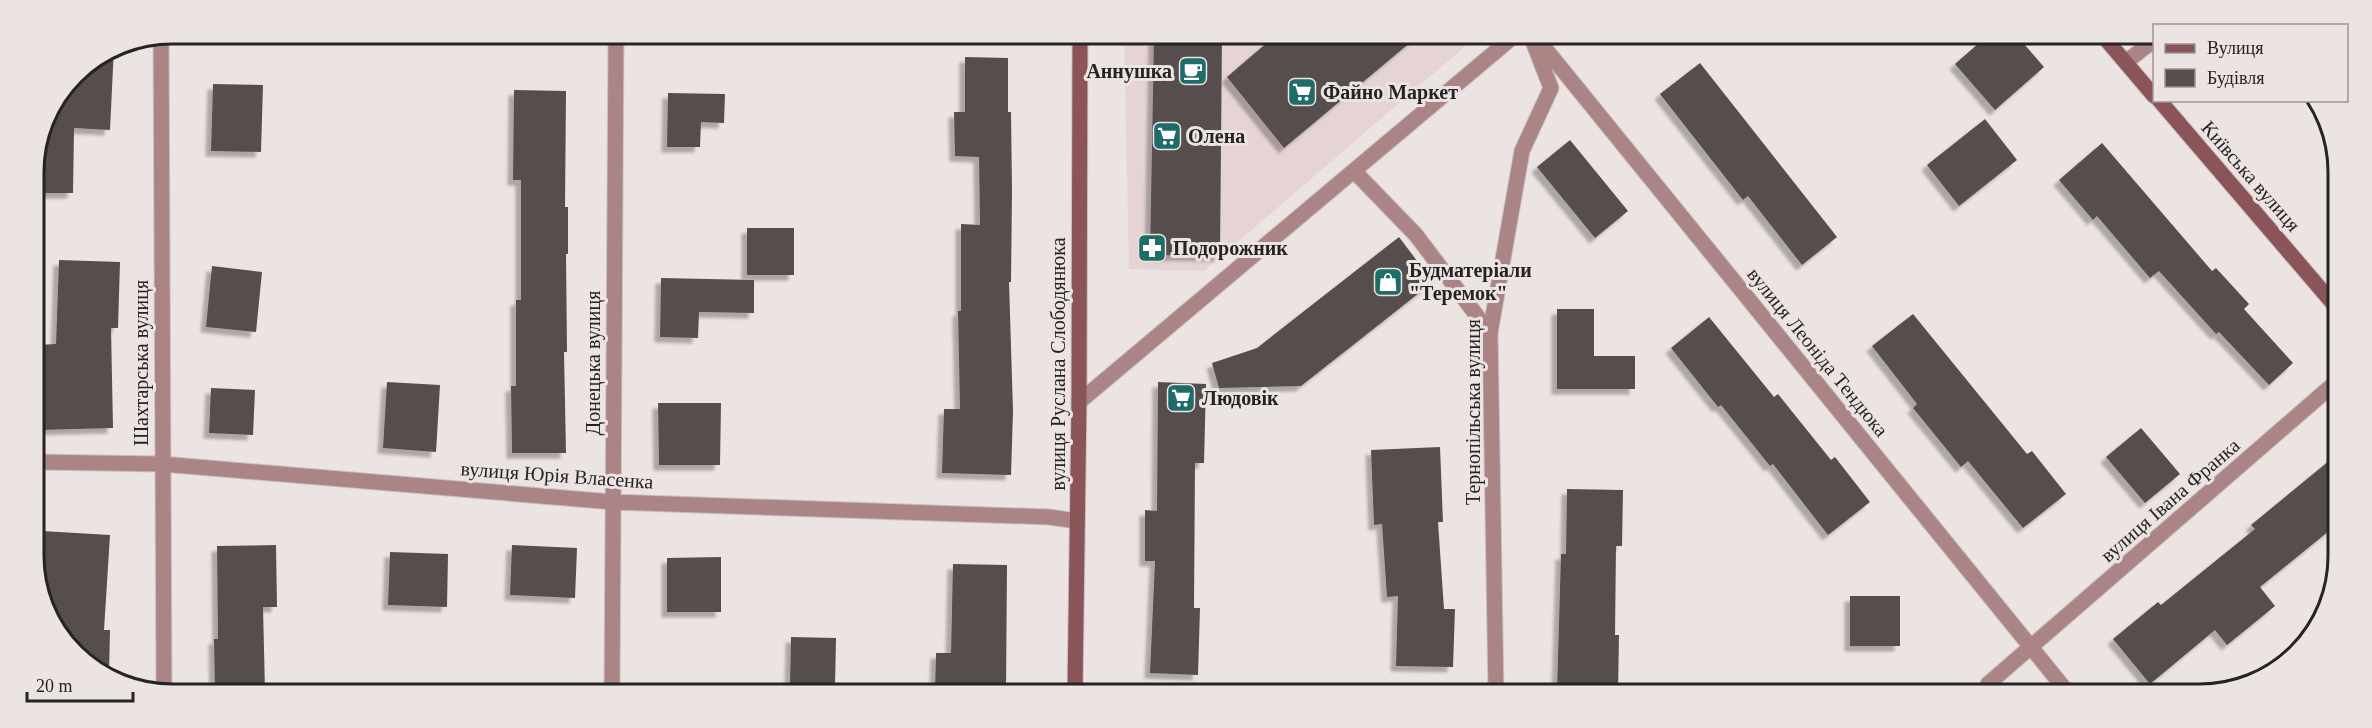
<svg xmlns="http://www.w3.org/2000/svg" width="2372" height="728" font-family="'Times New Roman',serif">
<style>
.built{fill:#e6d4d5}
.building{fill:#564e4e;filter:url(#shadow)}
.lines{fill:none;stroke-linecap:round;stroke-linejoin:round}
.lane-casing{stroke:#c8c0c0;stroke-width:17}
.street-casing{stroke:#c8c0c0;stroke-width:17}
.secondary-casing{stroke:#c8c0c0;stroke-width:17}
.lane{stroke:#ab8486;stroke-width:15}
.street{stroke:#ab8486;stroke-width:15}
.secondary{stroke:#8b5459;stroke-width:15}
.labels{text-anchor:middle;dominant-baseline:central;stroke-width:6;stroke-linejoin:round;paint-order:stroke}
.poi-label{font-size:20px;font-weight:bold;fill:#262323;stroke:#ece3e3;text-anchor:start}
.street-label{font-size:20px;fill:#262323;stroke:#ece3e3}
.rim{fill:none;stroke:#262323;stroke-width:3}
</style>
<defs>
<filter id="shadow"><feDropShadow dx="-5.5" dy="5.5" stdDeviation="1.5" flood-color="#0004"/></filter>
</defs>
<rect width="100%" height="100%" fill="#ece3e3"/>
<!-- built -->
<path class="built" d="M1124 35 1477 36 1204 271 1129 269Z"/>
<!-- building -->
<path class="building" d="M1154 35H1222L1220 256 1150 255Z
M1276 35 1418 36 1284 148 1227 77Z
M1986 37H2018L2044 67 1995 110 1955 64Z
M114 47 110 130 74 128 73 193H33V163L44 118 74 73Z
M965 57 1008 58V112H1011L1012 191 1011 282H1009L1013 411 1011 475 942 473 944 409H960L958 311H961V224L980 225 979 157 955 156 954 112H965Z
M1700 63 1837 237 1802 265 1748 196 1743 200 1660 94Z
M213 84 263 85 261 152 211 151Z
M514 90 566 91 565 207H568V254H566L567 352H564L566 453H512L511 386H516V300H521V180H513Z
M668 93 725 94 724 123 701 122 700 147H667Z
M1985 119 2017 160 1959 206 1927 165Z
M1570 140 1628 211 1595 238 1537 167Z
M2102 143 2212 271 2216 268 2249 304 2244 309 2293 363 2269 385 2219 332 2216 334 2159 271 2150 278 2097 216 2093 220 2059 180Z
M747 228H794V275H747Z
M1399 237 1433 282 1301 386 1219 388 1212 363 1257 348Z
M59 260 120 262 118 328H111L113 428 39 430 38 345 56 344Z
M212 266 262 272 256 332 206 327Z
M661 278 754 280V313L699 312 698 338 660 337Z
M1557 309H1594V356H1635V389H1557Z
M1913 314 2027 454 2032 451 2066 494 2023 528 1968 461 1961 467 1913 408 1917 404 1872 346Z
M1709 317 1774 397 1778 394 1831 460 1835 457 1870 502 1828 535 1773 464 1770 466 1721 405 1718 407 1671 348Z
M387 382 440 385 436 452 383 448Z
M1158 382 1206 384 1204 463H1195L1194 608H1200L1198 675 1150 673 1155 561H1145V510L1157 511Z
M211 388 255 390 253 435 209 433Z
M658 403H721L720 465H659Z
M2141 428 2180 474 2145 503 2106 457Z
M1440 447 1443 522H1438L1444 609H1455L1453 667 1396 666 1398 596 1387 597 1382 524 1374 525 1371 450Z
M2335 456V526L2260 587 2275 606 2227 645 2215 630 2150 684 2113 639 2158 602 2161 605 2255 529 2251 525Z
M1567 489 1623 490 1622 546H1616L1615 635H1619L1618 693H1557L1561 554H1566Z
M42 531 110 535 104 630H110L109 675 73 654 38 588Z
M276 545 277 607H263L265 691H215L214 639H218L217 546Z
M512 545 577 548 575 598 510 595Z
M390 552 448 554 447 607 388 605Z
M721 557V612H667V558Z
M953 564 1007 565 1006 692H935L936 653H951Z
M1850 596H1900V646H1850Z
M791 637 836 638 835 686 790 685Z"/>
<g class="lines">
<!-- lane casing -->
<g class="lane-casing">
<path id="lane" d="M1355 172 1416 235 1490 333"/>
</g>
<!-- street casing -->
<g class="street-casing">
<path id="street" d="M161 35 164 690
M1535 36 2069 694
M2126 62 2154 40
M1079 402 1514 36
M35 462 162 464 613 502 1049 517 1077 521
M612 691 616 34
M1496 693 1490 333 1522 151 1551 88 1532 39
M1985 694 1988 684 2335 383"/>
</g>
<!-- secondary casing -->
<g class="secondary-casing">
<path id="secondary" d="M2104 37 2154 96
M2159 100 2336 307
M1075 692 1079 402 1080 35"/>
</g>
<!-- lane -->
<use href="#lane" class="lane"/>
<!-- street -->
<use href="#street" class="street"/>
<!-- secondary -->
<use href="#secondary" class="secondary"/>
</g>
<!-- icons -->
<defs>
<g id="cafe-square" transform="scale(1.5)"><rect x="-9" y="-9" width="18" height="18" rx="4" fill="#206c6b" stroke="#ece3e3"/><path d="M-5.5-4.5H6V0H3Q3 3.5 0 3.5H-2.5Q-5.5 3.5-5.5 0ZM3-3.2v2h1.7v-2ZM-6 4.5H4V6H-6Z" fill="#fff"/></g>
<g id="supermarket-square" transform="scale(1.5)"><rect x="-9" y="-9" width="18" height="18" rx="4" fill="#206c6b" stroke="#ece3e3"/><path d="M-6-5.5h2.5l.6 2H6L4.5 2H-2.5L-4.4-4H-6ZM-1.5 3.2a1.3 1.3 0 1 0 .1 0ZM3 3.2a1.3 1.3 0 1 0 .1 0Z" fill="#fff"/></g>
<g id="pharmacy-square" transform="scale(1.5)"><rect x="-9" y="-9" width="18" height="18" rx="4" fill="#206c6b" stroke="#ece3e3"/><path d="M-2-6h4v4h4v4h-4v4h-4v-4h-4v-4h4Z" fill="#fff"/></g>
<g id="shop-square" transform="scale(1.5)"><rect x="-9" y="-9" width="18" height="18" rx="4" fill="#206c6b" stroke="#ece3e3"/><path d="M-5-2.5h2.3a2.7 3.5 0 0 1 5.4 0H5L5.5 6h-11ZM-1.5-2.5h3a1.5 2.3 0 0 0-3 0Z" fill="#fff"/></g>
</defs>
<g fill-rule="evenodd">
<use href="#cafe-square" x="1193" y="71"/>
<use href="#supermarket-square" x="1302" y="92"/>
<use href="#supermarket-square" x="1167" y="136"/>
<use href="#pharmacy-square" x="1152" y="248"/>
<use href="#shop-square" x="1388" y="282"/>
<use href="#supermarket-square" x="1181" y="398"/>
</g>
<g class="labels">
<!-- poi labels -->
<g class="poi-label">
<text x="1172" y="71" text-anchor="end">Аннушка</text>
<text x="1323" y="92">Файно Маркет</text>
<text x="1188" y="136">Олена</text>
<text x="1173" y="248">Подорожник</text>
<text x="1409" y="270">Будматеріали<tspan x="1409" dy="23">"Теремок"</tspan></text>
<text x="1202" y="398">Людовік</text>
</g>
<!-- street labels -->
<g class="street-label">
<text transform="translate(2251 176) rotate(49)">Київська вулиця</text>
<text transform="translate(1818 352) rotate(51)">вулиця Леоніда Тендюка</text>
<text transform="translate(141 363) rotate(-90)">Шахтарська вулиця</text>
<text transform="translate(593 363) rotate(-90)">Донецька вулиця</text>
<text transform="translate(1058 364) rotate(-90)">вулиця Руслана Слободянюка</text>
<text transform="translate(1473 412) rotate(-90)">Тернопільська вулиця</text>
<text transform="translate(557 475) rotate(4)">вулиця Юрія Власенка</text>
<text transform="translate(2170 500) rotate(-41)">вулиця Івана Франка</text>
</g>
</g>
<!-- crop -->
<path d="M0 0H2372V728H0ZM172 44H2200A128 128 0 0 1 2328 172V556A128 128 0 0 1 2200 684H172A128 128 0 0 1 44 556V172A128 128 0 0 1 172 44Z" fill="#ece3e3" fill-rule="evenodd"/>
<path class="rim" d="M172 44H2200A128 128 0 0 1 2328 172V556A128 128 0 0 1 2200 684H172A128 128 0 0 1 44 556V172A128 128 0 0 1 172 44Z"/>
<!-- legend -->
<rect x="2153" y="24" width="195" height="78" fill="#ece3e3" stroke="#9d9696" stroke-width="1.5"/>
<rect x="2165" y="44" width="30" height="9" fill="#8b5459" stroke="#9d9696" stroke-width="1.5"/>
<text x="2207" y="54" font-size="18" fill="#262323">Вулиця</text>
<rect x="2165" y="69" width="30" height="18" fill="#564e4e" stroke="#9d9696" stroke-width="1.5"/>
<text x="2207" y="84" font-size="18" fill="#262323">Будівля</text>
<!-- scale -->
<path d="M27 692v9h106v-9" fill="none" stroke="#262323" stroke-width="3"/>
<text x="36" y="692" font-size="18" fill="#262323" stroke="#ece3e3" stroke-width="4.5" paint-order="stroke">20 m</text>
</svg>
